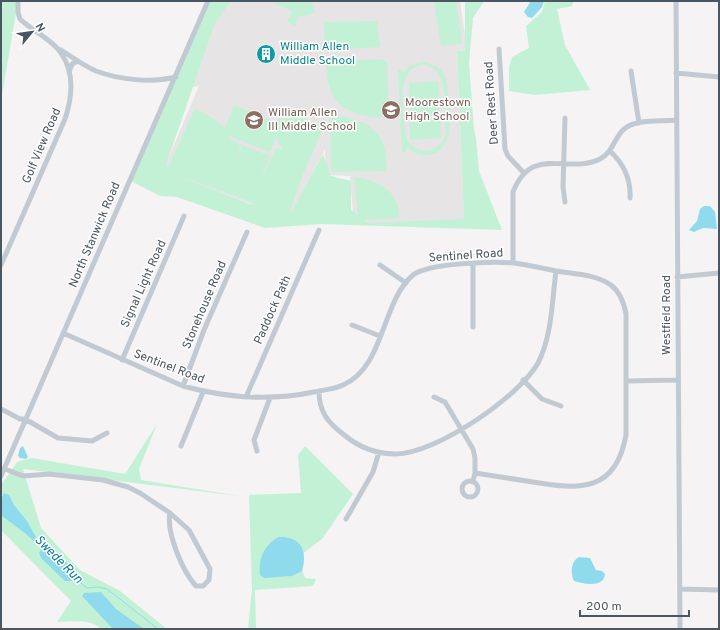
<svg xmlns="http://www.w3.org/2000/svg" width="720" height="630" font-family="Overpass,sans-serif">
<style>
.education{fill:#e6e4e5}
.green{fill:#c3f1d5;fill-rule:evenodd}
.water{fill:#90daee}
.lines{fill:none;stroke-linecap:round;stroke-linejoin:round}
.stream{stroke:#90daee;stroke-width:1}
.minor{stroke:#c1cad2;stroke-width:5}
.labels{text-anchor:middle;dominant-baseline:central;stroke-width:3;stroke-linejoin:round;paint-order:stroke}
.culture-label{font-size:12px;fill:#0d838f;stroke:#fff;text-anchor:start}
.education-label{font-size:12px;fill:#785e54;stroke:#fff;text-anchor:start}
.street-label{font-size:12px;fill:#4a5661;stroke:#fff}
.water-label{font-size:13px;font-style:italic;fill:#0c7c9b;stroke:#fff}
</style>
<rect width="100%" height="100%" fill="#f5f3f3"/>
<!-- education -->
<path class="education" d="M208 1H460L467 49 457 51 464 219 354 225 350 176 326 175 325 149 291 215 254 205 163 171 199 86 169 92Z"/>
<!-- green -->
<path class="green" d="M1 1H18L1 101Z
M209 1H231L215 23 166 165 168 168 195 108 214 119 225 128 234 105 277 123 283 110 324 127 303 174 290 211H292L323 154 331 176 351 181V210L358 215 354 177C378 180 400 191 399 218L364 220 368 223 464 219 457 51 465 50V1H484L473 18 469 63 474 130 476 138 479 171 502 230 322 224 265 228 177 197 160 196 131 181ZM277 135 278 142 283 150 276 148 259 184 270 156 242 145 236 160 241 144 231 140 229 136 270 152ZM171 173 222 191 224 190 223 191 258 205 250 204Z
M270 1H311L315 13 298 17 295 26 287 22 292 11Z
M434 1H456L462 43 441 46Z
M545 1H574L572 6 557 9 565 45 590 90 535 95 509 91V67L512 57 529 48 526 26 542 12Z
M377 21 380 47 325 50 324 22Z
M383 59 387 63 389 117C349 118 326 106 326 62Z
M420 62C435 62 445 70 447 84 448 105 459 151 428 155 419 156 412 152 406 146V152L402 153 398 70H402L403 73 410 66ZM422 65C451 66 444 110 446 130 445 156 409 158 405 132 404 112 394 69 422 65Z
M438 81 441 138 410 140 409 83Z
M337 116C371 120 389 135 386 171L333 172 331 169 330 118Z
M157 424 139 469 141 480 239 496 23 469 41 528 80 570 120 591 167 629H101C91 618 70 622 57 622L71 601 1 530V485L17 462 32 458 125 474Z
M305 446 353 494 322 539 302 554 301 567 305 578 316 579 313 586 255 590 256 629H248L252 589 249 495 301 493 298 455Z"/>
<!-- water -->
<path class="water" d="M531 1H544L542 7 532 18 528 17 524 12Z
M704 206H710L715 212 717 229 703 228 694 232 689 230 697 221 700 209Z
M23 446 28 457 26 459 20 458 18 456 20 448Z
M4 493 9 495 14 505 27 521 37 539 76 570 78 576 74 581H65L41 558 39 553 41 550 40 547 26 534 2 516 1 500Z
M279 537C301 536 308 551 302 571L292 576 264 578 260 575C258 560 264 544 279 537Z
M579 557 590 558 596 570 602 571 605 574C604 588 584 584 574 581 570 573 571 561 579 557Z
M101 592 116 609 144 629H113L82 596 84 593Z"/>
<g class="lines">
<!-- stream -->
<path class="stream" d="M75 578 87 588 98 587 107 589 158 629"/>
<!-- minor -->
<path class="minor" d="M676 1 680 629
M499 49 505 149 508 156 524 173
M61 50C72 57 84 66 96 71 120 80 151 83 176 77
M631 71 639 123
M69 72 72 64 78 61
M676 73 719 77
M565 118 563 187 565 202
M610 151C624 164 631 179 630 198
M513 263V192C532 144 567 175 600 159 612 153 614 139 623 130 635 118 660 122 676 120
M473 264V327
M1 265 65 119C72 98 75 73 61 53 53 40 31 30 20 19L18 12V1
M380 265 406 283
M677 277 719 273
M352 325 380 336
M63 333 183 386C226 398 270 401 314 392 323 390 335 389 343 385 385 367 381 302 413 275 428 263 494 261 514 263 528 265 542 268 556 271 574 274 595 274 611 285 620 292 624 303 626 314V435C616 492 580 490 533 482 514 479 494 476 475 473
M122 360 184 216
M523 380 542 399 561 406
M627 381 677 380
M183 386 204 330 247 232
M319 391C319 411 327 422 343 434 357 446 376 454 396 454 435 454 519 397 538 363 552 336 552 301 556 271
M246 397 319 230
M434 397 445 402 473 449 475 458V473L473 481
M1 409 20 419H25L58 438 92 441 107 433
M181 446 203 392
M257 451 254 440 270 398
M5 469 23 476 49 474 103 480 128 487 140 493 170 513 189 530 210 569 209 580 203 586H196C183 572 166 533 170 513
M1 476 208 1
M462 489a8 8 0 1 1 16 0a8 8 0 1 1-16 0Z
M346 519 373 472 379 452
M680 589 719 590"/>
</g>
<!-- icons -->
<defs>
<g id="building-disc" transform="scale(1)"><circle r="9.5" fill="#0f9aa8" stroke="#fff"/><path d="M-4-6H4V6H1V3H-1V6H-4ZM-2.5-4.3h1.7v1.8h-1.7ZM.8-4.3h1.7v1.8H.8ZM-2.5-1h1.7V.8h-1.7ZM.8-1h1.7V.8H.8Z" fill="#fff"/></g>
<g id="school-disc" transform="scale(1)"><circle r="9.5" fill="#8d6e63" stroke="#fff"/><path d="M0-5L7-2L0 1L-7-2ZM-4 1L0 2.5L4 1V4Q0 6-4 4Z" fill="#fff"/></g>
</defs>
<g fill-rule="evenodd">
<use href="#building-disc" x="266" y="54"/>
<use href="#school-disc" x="391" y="110"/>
<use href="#school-disc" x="254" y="120"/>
</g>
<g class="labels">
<!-- culture labels -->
<g class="culture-label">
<text x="280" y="47">William Allen<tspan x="280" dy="14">Middle School</tspan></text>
</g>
<!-- education labels -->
<g class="education-label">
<text x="405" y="103">Moorestown<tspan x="405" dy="14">High School</tspan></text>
<text x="268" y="113">William Allen<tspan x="268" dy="14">III Middle School</tspan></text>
</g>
<!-- street labels -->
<g class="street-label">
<text transform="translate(492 103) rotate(-94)">Deer Rest Road</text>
<text transform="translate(42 146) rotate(-67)">Golf View Road</text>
<text transform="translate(95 235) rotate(-67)">North Stanwick Road</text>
<text transform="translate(466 256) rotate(-4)">Sentinel Road</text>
<text transform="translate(144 284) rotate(-66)">Signal Light Road</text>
<text transform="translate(205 305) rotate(-67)">Stonehouse Road</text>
<text transform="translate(273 310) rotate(-66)">Paddock Path</text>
<text transform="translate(667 315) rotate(-90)">Westfield Road</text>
<text transform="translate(169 367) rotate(21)">Sentinel Road</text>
</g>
<!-- water labels -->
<g class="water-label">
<text transform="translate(58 560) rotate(45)">Swede Run</text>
</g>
</g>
<!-- border -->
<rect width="720" height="630" fill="none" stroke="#4a5661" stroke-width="4"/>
<!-- north arrow -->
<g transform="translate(32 32) rotate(61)" stroke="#ffffff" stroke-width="3" paint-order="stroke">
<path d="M0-3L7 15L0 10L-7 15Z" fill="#4a5661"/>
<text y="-6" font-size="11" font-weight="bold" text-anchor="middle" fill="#4a5661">N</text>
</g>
<!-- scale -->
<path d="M580 610v6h109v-6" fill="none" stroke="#4a5661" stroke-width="2"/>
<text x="586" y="610" font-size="12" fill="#4a5661" stroke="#ffffff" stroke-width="3" paint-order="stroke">200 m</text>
</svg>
